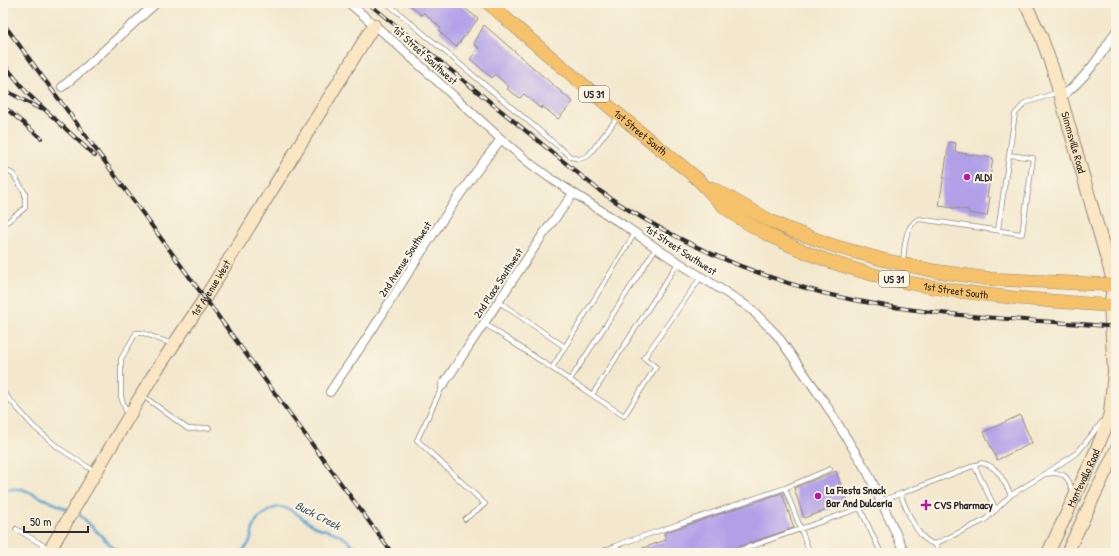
<svg xmlns="http://www.w3.org/2000/svg" width="1119" height="556" font-family="'Patrick Hand',sans-serif">
<style>
.lines{fill:none;stroke-linecap:round;stroke-linejoin:round}
.stream{stroke:#5da5d3;stroke-width:2.5}
.building{fill:#b1a0e8}
.lane-casing{stroke:#8f8a7c;stroke-width:5.5}
.street-casing{stroke:#8f8a7c;stroke-width:10}
.secondary-casing{stroke:#8f8a7c;stroke-width:14}
.primary-casing{stroke:#8f8a7c;stroke-width:14}
.lane{stroke:#fff;stroke-width:4}
.street{stroke:#fff;stroke-width:8}
.secondary{stroke:#fbe6c4;stroke-width:12}
.primary{stroke:#f5c16b;stroke-width:13}
.rail-casing{stroke:#2b2b2b;stroke-width:4}
.rail{stroke:#fcf5e5;stroke-width:2.5;stroke-dasharray:8;stroke-linecap:butt}
.poi-dot{fill:#b5179e;stroke:#fcf5e5;stroke-width:1.5}
.labels{text-anchor:middle;dominant-baseline:central;stroke-width:4;stroke-linejoin:round;paint-order:stroke}
.shield{fill:#fcf5e5;stroke:#6a6863;stroke-width:1}
.shield-label{font-size:10px;font-weight:bold;fill:#2b2b2b}
.street-label{font-size:11px;fill:#2b2b2b;stroke:#fcf5e5}
.poi-label{font-size:11px;font-weight:bold;fill:#2b2b2b;stroke:#fcf5e5;text-anchor:start}
.water-label{font-size:12px;font-style:italic;fill:#3f5c6e;stroke:#fcf5e5}
</style>
<rect width="100%" height="100%" fill="#fcf5e5"/>
<filter id="ink" filterUnits="userSpaceOnUse"><feTurbulence type="fractalNoise" baseFrequency=".025" numOctaves="2"/><feDisplacementMap in="SourceGraphic" scale="8" xChannelSelector="R" yChannelSelector="G"/><feConvolveMatrix kernelMatrix="1 2 1 2 8 2 1 2 1" color-interpolation-filters="sRGB"/></filter>
<filter id="wash" filterUnits="userSpaceOnUse"><feTurbulence type="fractalNoise" baseFrequency=".012" numOctaves="4" result="noise"/><feDisplacementMap in="SourceGraphic" scale="16" xChannelSelector="R" yChannelSelector="G"/><feGaussianBlur stdDeviation="0.9" result="paint"/><feColorMatrix in="noise" values="0 0 0 0 0 0 0 0 0 0 0 0 0 0 0 0 0 1.4 0 .05"/><feComposite in="paint" operator="in"/></filter>
<g filter="url(#wash)">
<rect width="100%" height="100%" fill="#f3e8ce"/>
<g class="lines">
<!-- stream -->
<path class="stream" d="M3 489H22L69 510
M75 513 80 515 119 553
M241 553C245 548 250 544 251 538 253 530 252 524 259 518 265 514 273 506 281 507 295 509 304 521 316 527 324 530 332 531 339 535 347 539 353 545 358 551L359 553"/>
</g>
<g id="blocks">
<!-- building -->
<path class="building" d="M408 3H459L478 19 456 47 439 31 441 28 424 13 421 15Z
M484 25 573 102 558 119 542 106 541 109 524 94 520 98 507 89 509 87 495 74 492 78 470 59 479 48 474 44Z
M949 142 956 143 955 152 993 158 987 197H990L987 216 968 213 969 210 939 206Z
M1020 415 1032 443 997 460 984 432Z
M836 471 847 503 804 518 794 488Z
M782 493 794 528 719 553H631V552L666 540 664 533Z"/>
</g>
</g>
<g filter="url(#ink)">
<use href="#blocks" fill-opacity="0" stroke="#8f8a7c" stroke-width="1"/>
<g class="lines">
<!-- lane casing -->
<g class="lane-casing">
<path id="lane" d="M387 3 571 157 579 159 588 156 618 117
M3 169 13 174 25 193V208L3 225
M998 230 1015 114 1025 103 1059 92
M903 261C905 247 904 226 919 219L1022 234 1033 158 1009 155
M499 302 565 347
M485 324 624 416 656 367 644 358 701 277
M552 368 635 233
M570 380 656 248
M443 385 417 440 485 504 465 519
M3 392 34 427 59 448 94 471
M142 395 188 429 209 428
M592 395 678 263
M127 414 121 397V359L136 333H143L172 344
M974 465 996 510
M785 488 830 469
M900 494C907 509 917 541 935 544L985 520 1011 495 1045 474
M1073 495C1069 476 1065 471 1045 474L1078 452 1102 422
M860 508 881 553
M16 529 48 548
M935 544 940 553
M598 553 623 543 785 488 810 553
M732 553 900 494 981 463C998 465 1004 482 1011 495"/>
</g>
<!-- street casing -->
<g class="street-casing">
<path id="street" d="M349 3 392 40 501 139 532 165 550 178 625 226 665 254 741 302 751 309 777 335 825 403 868 473 905 553
M62 87 86 67 156 3
M1061 97C1085 79 1101 56 1116 31
M443 385 542 236 573 194
M330 392C346 367 364 344 379 319 418 257 456 196 501 139"/>
</g>
<!-- secondary casing -->
<g class="secondary-casing">
<g id="secondary">
<path id="s1" d="M1025 3 1041 36 1053 70 1114 284 1116 288"/>
<path id="s2" d="M48 553 152 377 205 298 374 25"/>
<path id="s3" d="M1048 553 1091 462 1105 429 1110 413 1114 372 1110 305 1114 284"/>
<path d="M1067 553 1116 450"/>
</g>
</g>
<!-- primary casing -->
<g class="primary-casing">
<g id="primary">
<path id="s4" d="M488 3C556 62 624 120 694 176 706 186 715 199 727 209 744 222 764 233 783 242 886 292 1004 297 1116 306"/>
<path d="M712 188 769 220 788 229 834 246 884 260 935 271 991 279 1116 285"/>
</g>
</g>
<!-- lane -->
<use href="#lane" class="lane"/>
<!-- street -->
<use href="#street" class="street"/>
<!-- secondary -->
<use href="#secondary" class="secondary"/>
<!-- primary -->
<use href="#primary" class="primary"/>
<!-- rail casing -->
<g class="rail-casing">
<path id="rail" d="M368 3 600 191C620 205 640 217 662 229 732 267 807 294 887 306 962 318 1040 320 1116 327
M3 23 392 553
M3 63 28 94 95 156
M3 89 40 109
M3 106 41 138"/>
</g>
<!-- rail -->
<use href="#rail" class="rail"/>
</g>
</g>
<!-- markers -->
<g class="poi-dot">
<circle cx="967" cy="177" r="4"/>
<circle cx="818" cy="496" r="4"/>
<path d="M924 499h4v4h4v4h-4v4h-4v-4h-4v-4h4z"/>
</g>
<g class="labels">
<!-- shield labels -->
<g class="shield">
<rect x="579" y="86" width="30" height="16" rx="3"/>
<rect x="879" y="271" width="30" height="16" rx="3"/>
</g>
<g class="shield-label">
<text x="594" y="94">US 31</text>
<text x="894" y="279">US 31</text>
</g>
<!-- street labels -->
<g class="street-label">
<text transform="translate(425 55) rotate(42)">1st Street Southwest</text>
<text stroke="none"><textPath href="#s4" startOffset="200">1st Street South</textPath></text>
<text stroke="none"><textPath href="#s1" startOffset="148">Simmsville Road</textPath></text>
<text transform="translate(681 250) rotate(33)">1st Street Southwest</text>
<text transform="translate(405 259) rotate(-57)">2nd Avenue Southwest</text>
<text transform="translate(498 283) rotate(-57)">2nd Place Southwest</text>
<text stroke="none"><textPath href="#s2" startOffset="311">1st Avenue West</textPath></text>
<text stroke="none"><textPath href="#s4" startOffset="561">1st Street South</textPath></text>
<text stroke="none"><textPath href="#s3" startOffset="83">Montevallo Road</textPath></text>
</g>
<!-- poi labels -->
<g class="poi-label">
<text x="975" y="177">ALDI</text>
<text x="826" y="490">La Fiesta Snack<tspan x="826" dy="13">Bar And Dulcería</tspan></text>
<text x="934" y="505">CVS Pharmacy</text>
</g>
<!-- water labels -->
<g class="water-label">
<text transform="translate(318 515) rotate(27)">Buck Creek</text>
</g>
</g>
<!-- margin -->
<rect width="1119" height="556" fill="none" stroke="#fcf5e5" stroke-width="16"/>
<!-- scale -->
<path d="M24 526v6h64v-6" fill="none" stroke="#2b2b2b" stroke-width="2"/>
<text x="30" y="526" font-size="12" fill="#2b2b2b" stroke="#fcf5e5" stroke-width="3" paint-order="stroke">50 m</text>
</svg>
